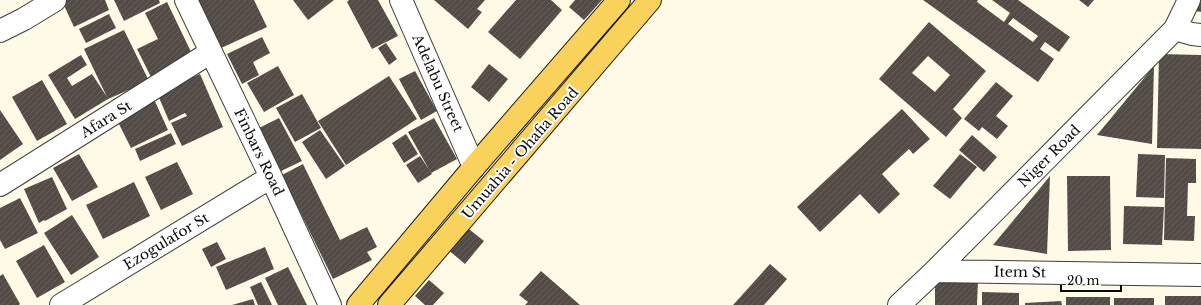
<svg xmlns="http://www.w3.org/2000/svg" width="1201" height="305" font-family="'Libre Baskerville',serif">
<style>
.building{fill:url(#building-hatch);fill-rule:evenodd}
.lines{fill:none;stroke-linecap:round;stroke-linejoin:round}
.minor-casing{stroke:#3d3d3d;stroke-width:24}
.major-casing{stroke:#1b1b1b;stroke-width:24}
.minor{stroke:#fff;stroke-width:22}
.major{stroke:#f9d25c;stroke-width:22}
.labels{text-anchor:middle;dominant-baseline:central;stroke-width:4;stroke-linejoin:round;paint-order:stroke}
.street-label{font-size:14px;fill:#0a0a0a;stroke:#fff}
</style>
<defs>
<pattern id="building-hatch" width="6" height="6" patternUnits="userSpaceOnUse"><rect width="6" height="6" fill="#524b46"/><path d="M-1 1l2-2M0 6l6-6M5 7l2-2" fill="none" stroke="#66605c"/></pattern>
</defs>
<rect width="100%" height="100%" fill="#fffae6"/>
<!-- building -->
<path class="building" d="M64 0H105L109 10 74 27 62 1Z
M114 0H159L160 3 124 21Z
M197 0H254L267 27 219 49Z
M293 0H334L308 20Z
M349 0H378L398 36 372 49 347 2Z
M434 0H485L477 9 482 12 468 29Z
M516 0H551L562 10 520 59 488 32Z
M575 0H602L584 20 569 7Z
M923 0H978L977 2 1004 22 1010 13 992 0H1018L1070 37 1059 52 1045 42 1040 49 1054 59 1038 82ZM1013 18 1038 36 1033 42 1008 24Z
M1079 0H1094L1088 7Z
M1201 1V12L1196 11Z
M167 2 193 56 151 77 137 49 158 39 145 13Z
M109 14 116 28 86 43 79 29Z
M929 22 986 71 953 109 962 118 946 137 879 79ZM928 56 950 75 935 92 912 73Z
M124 30 149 81 108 99 75 119 48 75 81 55 87 65 67 78 72 86 92 74 107 97 84 49Z
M262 37 270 53 253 62 259 75 242 84 227 54Z
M386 43 397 59 389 65 378 48Z
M1159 54 1201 55V149L1157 148Z
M489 64 508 79 489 102 471 87Z
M278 66 294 95 264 112 247 83Z
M1154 66 1152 144 1097 135Z
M415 71 437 111 421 120 399 79Z
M200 74 223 127 182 146 171 123 187 116 185 113 169 121 157 93Z
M389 76 417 119 346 165 318 121Z
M42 80 67 124 37 141 12 97Z
M996 82 1013 96 996 116 1008 126 997 139 982 127 979 131 964 119Z
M302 94 321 128 295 142 276 108Z
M153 97 168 130 131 148 115 116Z
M902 109 930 139 913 154 909 149 882 174 900 194 879 214 860 194 820 232 797 207Z
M0 110 23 144 0 160Z
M279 118 302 161 281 171 259 128Z
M434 118 457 159 431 173 408 132Z
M320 130 345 166 326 179 302 142Z
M171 133 176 144 140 161 135 149Z
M406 134 418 154 404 163 392 143Z
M972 135 997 157 984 172 959 150Z
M79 154 98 187 72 201 53 168Z
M960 154 977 167 950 199 933 186Z
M1138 154 1165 155 1164 198 1136 197Z
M420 156 432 174 418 183 406 165Z
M1166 158 1196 159V183H1188L1187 216H1195L1194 241 1164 240Z
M177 162 193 194 161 210 145 177Z
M303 164 340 240 367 227 377 247 367 252 372 260 333 279 282 175Z
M1050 176 1047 254 993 245Z
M1067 176H1110L1111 250 1068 251Z
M52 177 67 209 45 221 44 220 39 223 24 189Z
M134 182 150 216 103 239 86 205Z
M20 198 38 233 5 249 0 240V208Z
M1124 206 1164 207 1162 245 1123 244Z
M72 215 99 257 71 275 44 233Z
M465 226 484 241 465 264 446 248Z
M217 242 226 259 211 267 202 249Z
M44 245 65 282 37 298 16 261Z
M265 247 274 269 226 290 216 267Z
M770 264 787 279 764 305H733Z
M288 267 307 305H278L265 278Z
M541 271 580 305H525L528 302 519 295Z
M3 274 20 304 19 305H0V276Z
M935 279H978L977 305H935Z
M429 280 444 293 433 305H425L415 296Z
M261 282 272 305H258L250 287Z
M982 292 1019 293V305H982Z
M1165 296H1201V305H1165Z
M1066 297H1110V305H1066Z
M1114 298H1154V305H1114Z
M253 299 255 305H232Z
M1061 301 1062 305H1025V303Z"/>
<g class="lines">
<!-- minor casing -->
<g class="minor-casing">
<path id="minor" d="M186 0 271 177 330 305
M401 0 474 167
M1175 29 1192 34 1201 35
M0 31 24 19 55 0
M0 185 211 52
M935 271 1201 275
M61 305 271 177
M899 305 935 271 1175 29 1189 0"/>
</g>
<!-- major casing -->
<g class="major-casing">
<path id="major" d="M358 305 474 167 619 0
M389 305 650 0"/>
</g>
<!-- minor -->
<use href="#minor" class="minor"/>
<!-- major -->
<use href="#major" class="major"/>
</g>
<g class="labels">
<!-- street labels -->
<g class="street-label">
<text transform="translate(438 83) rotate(66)">Adelabu Street</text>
<text transform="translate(106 119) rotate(-32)">Afara St</text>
<text transform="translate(259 152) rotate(64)">Finbars Road</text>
<text transform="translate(520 153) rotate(-49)">Umuahia - Ohafia Road</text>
<text transform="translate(1049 156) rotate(-45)">Niger Road</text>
<text transform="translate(166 241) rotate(-31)">Ezogulafor St</text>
<text transform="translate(1020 272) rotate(1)">Item St</text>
</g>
</g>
<!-- scale -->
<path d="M1061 285v6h60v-6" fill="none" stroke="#0a0a0a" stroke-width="2"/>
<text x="1067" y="285" font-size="12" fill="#0a0a0a" stroke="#ffffff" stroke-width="3" paint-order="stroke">20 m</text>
</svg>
